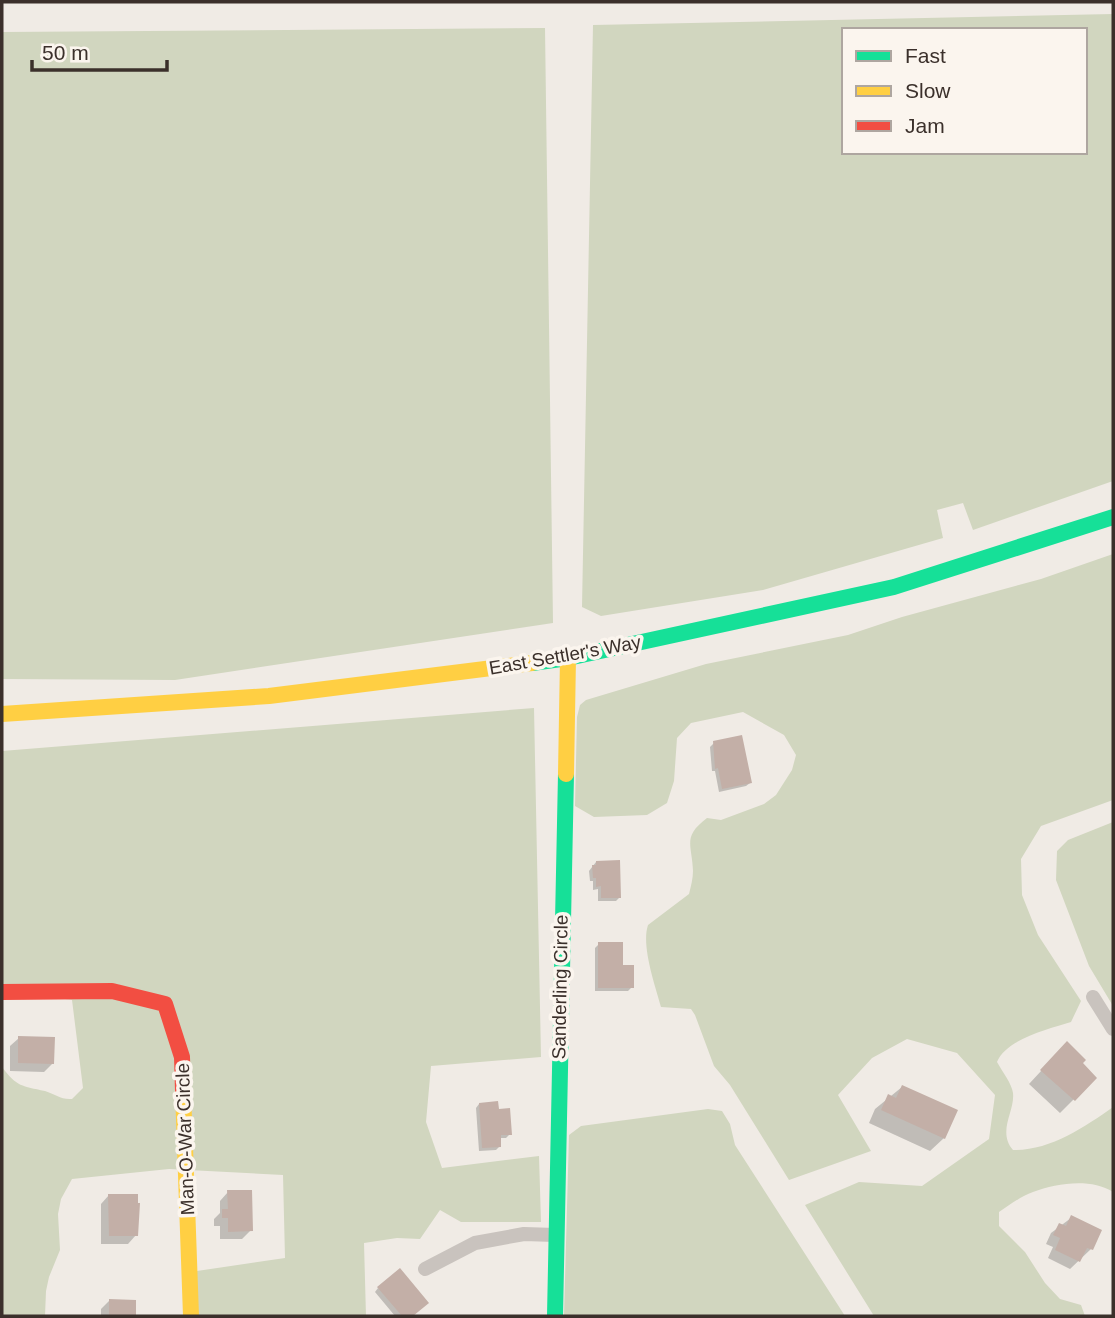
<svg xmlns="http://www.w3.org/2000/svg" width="1115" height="1318" font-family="Arial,sans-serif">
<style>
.green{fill:#d1d6bf;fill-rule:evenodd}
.shadow{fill:#0003}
.building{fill:#c3afa7}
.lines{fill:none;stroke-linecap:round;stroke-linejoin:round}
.street{stroke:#c9c3be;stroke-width:14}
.fast{stroke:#16e098;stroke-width:16}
.slow{stroke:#ffcf43;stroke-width:16}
.jam{stroke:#f24e42;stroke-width:16}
.labels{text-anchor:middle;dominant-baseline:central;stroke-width:7;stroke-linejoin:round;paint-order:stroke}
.street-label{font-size:19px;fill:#3b302b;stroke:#fbf5ee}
</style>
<rect width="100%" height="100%" fill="#f0ebe5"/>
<!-- green -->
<path class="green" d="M1113 14V481L973 530 963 503 937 510 943 538 763 590 601 616 582 607 593 25ZM844 30H1085V152H844Z
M545 28 553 623 175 680 2 679V32Z
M1113 554V800L1041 826 1021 859 1022 895 1038 935 1081 1001 1071 1022C1049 1029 1006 1039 997 1062 1002 1071 1012 1084 1013 1093 1015 1112 997 1131 1013 1150 1049 1151 1085 1127 1113 1107V1192C1091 1178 1057 1183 1033 1192 1021 1196 1010 1205 999 1212V1226L1025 1252 1045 1283 1060 1299 1081 1305 1085 1316H874L805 1205 859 1182 922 1186 989 1139 995 1095 957 1053 907 1039 872 1058 838 1095 871 1151 789 1180 730 1085 714 1066 695 1015 691 1009 661 1007C655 985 641 946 648 925L689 894C691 886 693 878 693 871 692 844 682 837 707 818L721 820 764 804 776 795 792 770 796 755 784 735 743 712 691 723 677 738 674 781 667 803 647 815 594 817 575 806 577 717 580 705 586 700 706 664 848 635 902 617 1041 579Z
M534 708 541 1057 431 1066 426 1122 442 1168 539 1156 541 1222H461L440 1210 420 1239 397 1238 364 1243 366 1316H195L197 1271 285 1258 283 1175 169 1169 72 1179 61 1199 58 1214 60 1250 49 1277 46 1291 45 1316H2V1067C17 1087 22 1086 45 1091 55 1094 61 1100 72 1099L83 1088 72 1000 2 990V751Z
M1113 822V1006L1089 966 1056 880 1057 851 1068 840Z
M708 1109 722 1111 730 1124 735 1145 845 1316H564L569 1135 581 1126Z"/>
<!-- shadow -->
<path class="shadow" d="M714 743 750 783 746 786 719 792 715 771H712L710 747Z
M596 862 620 897 616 901H598V889L593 890V881H590L589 871Z
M599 944 622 967 632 987 628 991H595V948Z
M19 1038 53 1063 44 1072 10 1071V1046Z
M1054 1057 1081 1063 1095 1078 1060 1113 1029 1084Z
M902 1087 944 1138 930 1151 869 1123 875 1109Z
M479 1104 497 1110 510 1134 506 1138H499L500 1146 496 1150 479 1151 476 1108Z
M228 1192 251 1230 242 1239H220V1226H214V1219L220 1213V1201Z
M109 1195 136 1235 128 1244H101V1204Z
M1071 1218 1091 1249 1070 1269 1048 1258 1053 1247 1046 1244 1051 1233Z
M378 1288 423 1306 411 1316H395L375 1292Z
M109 1301H134V1316H101V1309Z"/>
<!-- building -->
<path class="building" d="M742 735 752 783 722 789 718 768 715 769 713 741Z
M620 860 621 898H601V886L596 887V878H593L592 865H596V861Z
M598 942H623V965H634V988H598Z
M18 1036 55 1037 54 1064 18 1063Z
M1067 1041 1086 1060 1083 1063 1097 1078 1075 1101 1040 1070Z
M902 1085 958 1110 945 1139 881 1110 888 1094 896 1098Z
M498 1101 499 1109 510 1108 512 1135H501V1147L482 1148 479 1103Z
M227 1190H252L253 1231 228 1232V1218H222V1209H228Z
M108 1194H138V1203H140L138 1236H109Z
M1071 1215 1102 1230 1093 1250 1087 1248 1080 1262 1055 1250 1060 1238 1053 1235 1059 1223 1066 1226Z
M400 1268 429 1303 413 1316H402L377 1287Z
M109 1299 136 1300V1316H109Z"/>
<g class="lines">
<!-- street -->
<path class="street" d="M1093 997 1113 1029
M425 1269 475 1243 524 1234 555 1235"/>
<!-- fast -->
<path class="fast" d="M532 663 568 658 894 587 1113 517
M555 1316 566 774"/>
<!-- slow -->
<path class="slow" d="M2 714 269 696 532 663
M566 774 568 658
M183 1091 191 1316"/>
<!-- jam -->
<path class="jam" d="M2 992 112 991 165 1004 182 1057 183 1091"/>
</g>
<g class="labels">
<!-- street labels -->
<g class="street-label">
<text transform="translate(565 655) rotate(-10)">East Settler's Way</text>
<text transform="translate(560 987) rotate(-89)">Sanderling Circle</text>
<text transform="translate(185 1139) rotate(-92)">Man-O-War Circle</text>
</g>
</g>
<!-- border -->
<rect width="1115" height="1318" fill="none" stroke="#3b302b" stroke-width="7"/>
<!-- legend -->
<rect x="842" y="28" width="245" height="126" fill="#fbf5ee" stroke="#aea6a0" stroke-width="2"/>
<rect x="856" y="51" width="35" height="10" fill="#16e098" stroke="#aea6a0" stroke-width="2"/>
<text x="905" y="63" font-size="21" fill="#3b302b">Fast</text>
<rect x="856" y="86" width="35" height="10" fill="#ffcf43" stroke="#aea6a0" stroke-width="2"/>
<text x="905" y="98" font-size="21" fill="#3b302b">Slow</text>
<rect x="856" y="121" width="35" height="10" fill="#f24e42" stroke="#aea6a0" stroke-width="2"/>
<text x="905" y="133" font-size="21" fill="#3b302b">Jam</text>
<!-- scale -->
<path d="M32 60v10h135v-10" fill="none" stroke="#3b302b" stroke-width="3.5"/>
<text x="42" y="60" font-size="21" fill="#3b302b" stroke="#fbf5ee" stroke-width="5" paint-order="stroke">50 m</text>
</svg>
